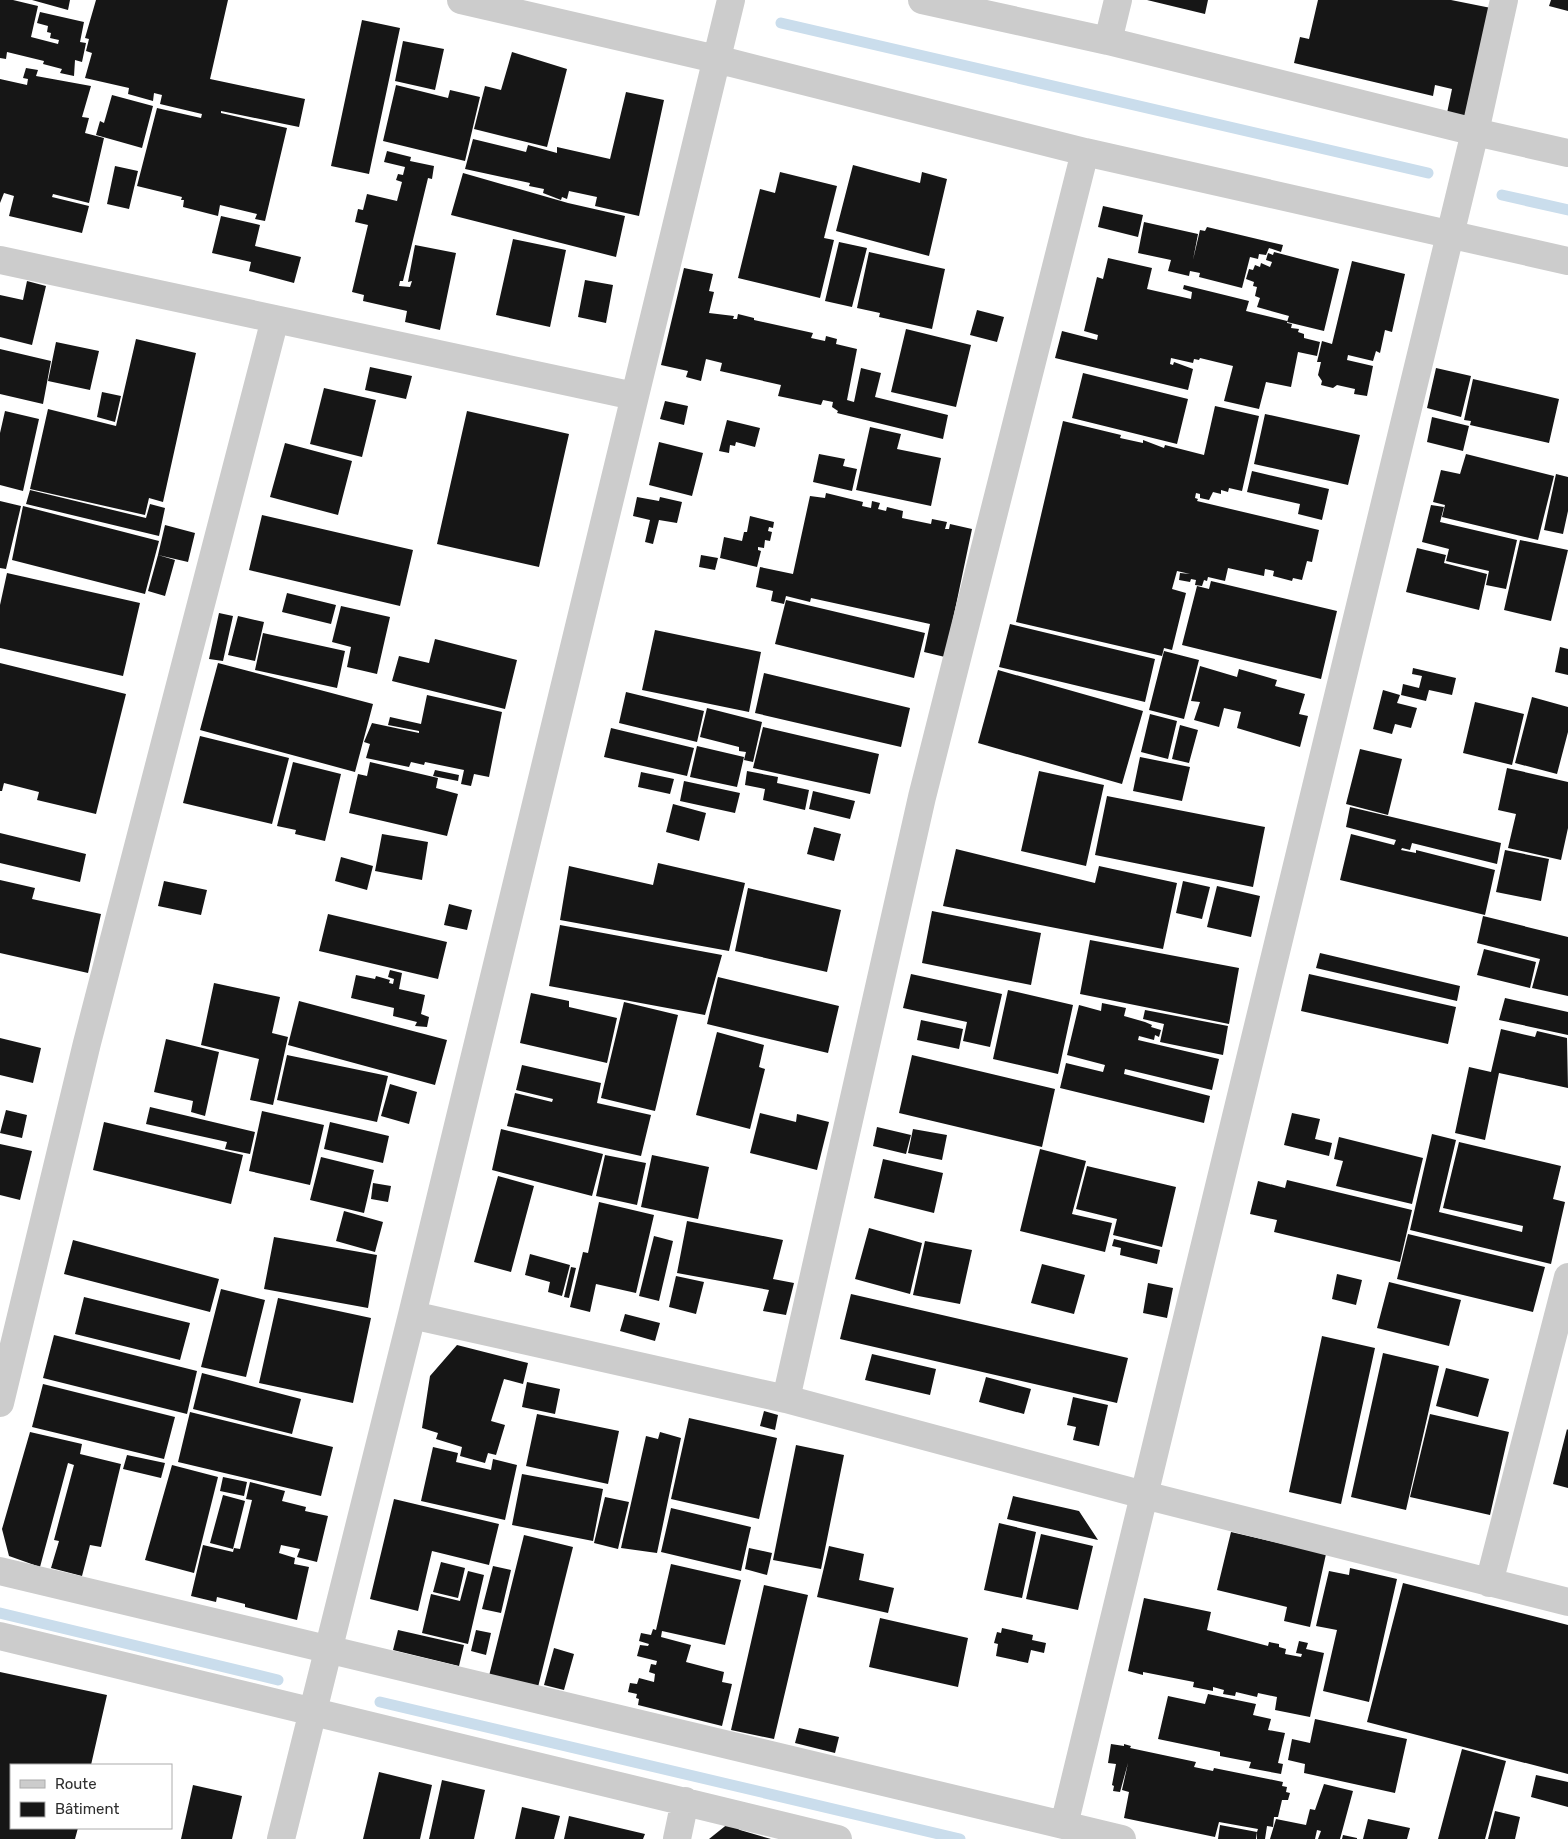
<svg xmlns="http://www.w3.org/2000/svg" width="1568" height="1839" font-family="Rubik,sans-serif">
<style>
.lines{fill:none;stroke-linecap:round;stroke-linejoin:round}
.stream{stroke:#caddec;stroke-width:11}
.building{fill:#161616}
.minor{stroke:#ccc;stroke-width:28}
</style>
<rect width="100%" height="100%" fill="#fff"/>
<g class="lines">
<!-- stream -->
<path class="stream" d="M781 23 1428 173
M1502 195 1568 210
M0 1613 278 1680
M380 1702 960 1839"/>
</g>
<!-- building -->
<path class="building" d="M0 0H13L38 6 31 37 58 44 59 40 50 38 51 33 47 32 48 26 37 23 40 12 84 22 80 42 86 43 82 62 75 60 74 76 60 73 62 69 43 64 44 61 7 52 6 59 0 58Z
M32 0H70L68 10Z
M96 0H228L210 79 305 99 299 127 221 111V113L287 128 265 221 255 219 257 214 220 205 218 216 183 207 184 200H181L182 197 137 186 157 108 201 118 202 114 160 104 162 95 154 93 153 101 128 94 129 88 85 78 92 53 86 51 89 39 85 38Z
M1147 0H1208L1205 14Z
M1318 0H1451L1491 8 1465 117 1447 113 1452 89 1435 85 1433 96 1294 63 1300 37 1309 39Z
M1551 0H1568V11L1549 6Z
M362 20 400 28 369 174 331 166Z
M403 41 444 49 435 90 395 81Z
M512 52 567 69 547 147 474 129 485 86 501 90Z
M26 68 38 70 36 76 91 86 82 117 89 118 85 133 104 138 89 203 53 194 52 197 89 206 82 233 9 216 14 196 4 193 0 203V79L27 85 28 79 23 78Z
M396 85 448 98 450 90 480 97 465 161 383 141Z
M626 92 664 100 639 216 595 206 597 197 569 191 567 199 562 197 561 200 543 193 544 189 529 186 530 183 465 169 473 139 526 152 528 145 557 153V147L610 159Z
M112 95 153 106 142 148 96 135 100 121 104 123Z
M387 151 411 157 410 161 434 166 432 179 428 178 403 281H400L399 286 410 287 412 281 408 282 415 245 456 253 440 330 405 322 407 311 363 301 364 295 352 292 368 225 355 222 358 209 363 210 367 194 397 201 402 182 396 180 398 174 403 175 405 167 384 162Z
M853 165 920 183 922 172 947 179 929 256 836 231Z
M115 166 138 171 129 209 107 204Z
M780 172 837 186 824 238 834 240 820 298 738 278 760 189 775 193Z
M463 173 568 203 625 216 616 257 451 215Z
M1103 206 1143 215 1138 237 1098 227Z
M221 216 260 225 255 246 301 257 294 283 249 271 251 262 212 253Z
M1144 222 1198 234 1193 260 1200 230 1205 231 1207 227 1283 245 1281 252 1269 248 1266 255 1259 254 1258 259 1250 257 1242 288 1199 277 1200 273 1190 271 1189 276 1168 271 1171 260 1138 253Z
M513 239 566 250 550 327 496 315Z
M839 242 867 248 852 307 825 301Z
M869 252 945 269 932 329 879 317 880 313 857 308Z
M1274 252 1339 269 1324 331 1287 322 1289 316 1257 307 1260 298 1255 296 1257 287 1253 286 1254 282 1246 279 1249 269 1253 270 1255 265 1260 267 1261 263 1270 267 1272 262 1266 260 1268 253 1273 255Z
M1108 258 1152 268 1147 289 1191 299 1192 292 1183 289 1184 285 1249 301 1246 311 1287 321V323L1292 324 1291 328 1299 329 1298 332 1304 334V338L1320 342 1317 356 1298 352 1291 387 1266 382 1259 409 1224 401 1233 366 1200 358 1199 360 1194 359 1193 363 1171 358 1170 364 1173 365 1174 362 1193 369 1188 390 1055 358 1062 331 1097 340 1098 335 1084 331 1097 277 1103 279Z
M1352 261 1405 274 1392 332 1385 330 1380 353 1376 351 1373 361 1348 355 1347 360 1373 366 1367 396 1354 394 1355 389 1337 385 1333 388 1321 385 1322 381 1318 375 1321 362H1317L1322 341 1332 344Z
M684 268 713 274 709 291 714 292 709 313 734 316 733 319H737L738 314 754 318V320L813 333 811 338 825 341 826 336 837 339 836 344 857 349 847 400 854 402 861 368 881 373 875 397 948 415 943 439 837 413 838 411 832 407 833 402 823 400 821 405 778 396 781 385 720 371 722 363 706 359 701 381 686 377 688 371 661 365Z
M585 280 613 285 606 323 578 317Z
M27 281 46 286 32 345 0 337V295L23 300Z
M977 310 1004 317 997 342 970 335Z
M906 329 971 345 956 407 891 392Z
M136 339 196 353 163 502 149 498 145 515 30 489 48 409 116 426Z
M56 342 99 351 90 390 48 381Z
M0 349 51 361 43 404 0 394Z
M370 367 412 376 406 399 365 390Z
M1436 368 1471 376 1461 417 1427 408Z
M1083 373 1188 399 1177 444 1072 418Z
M1473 379 1559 399 1549 443 1470 425 1471 421 1464 420Z
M324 388 376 400 362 457 310 444Z
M102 392 121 396 115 422 97 417Z
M665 401 688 406 684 425 660 419Z
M1215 406 1259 416 1242 491 1229 488 1228 492 1221 490V494L1213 492 1209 500 1200 498V494L1196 493 1195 498 1198 499 1197 501 1319 530 1312 562 1307 561 1302 580 1293 578 1292 581 1273 576 1274 571 1265 569 1264 576 1228 568 1225 581 1208 577 1207 581 1204 580 1202 586 1195 585 1196 580 1191 579 1190 582 1179 580 1180 573 1190 574 1177 571 1172 589 1186 593 1172 650 1164 648 1162 656 1016 622 1063 421 1121 435 1120 438 1143 443V440L1164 448 1165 445 1204 455Z
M5 411 39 419 23 491 0 485V433Z
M467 411 569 434 539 567 437 544Z
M1265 414 1360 435 1348 485 1254 464Z
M1432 417 1469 426 1463 451 1427 442Z
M727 420 760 428 755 447 736 442 735 446 730 445 729 453 719 451Z
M870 427 901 434 897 449 941 458 931 506 856 490Z
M659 442 703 453 692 496 649 485Z
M285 443 352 461 338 515 270 497Z
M819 454 845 459 843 466 857 469 852 491 813 482Z
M1466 454 1554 476 1538 540 1442 517 1445 505 1433 502 1441 470 1460 474Z
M1252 471 1329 489 1322 520 1298 514 1300 504 1247 492Z
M1556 474 1568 477V511L1563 534 1544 530Z
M30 490 146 518 150 504 165 508 159 536 26 504Z
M826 493 863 502 862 506 871 508 872 501 880 503 878 509 886 511 887 507 903 511 902 518 931 524 932 519 947 522 945 529H949L950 524 972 529 945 657 924 652 930 624 811 598 810 602 786 596 784 604 771 601 773 591 756 587 760 567 793 574 810 496 825 498Z
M637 497 659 501 660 497 682 502 677 523 659 520 653 544 645 542 650 520 633 516Z
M0 501 21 506 6 569 0 568Z
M1431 505 1444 507 1440 522 1517 540 1506 589 1486 585 1489 571 1446 561 1449 549 1422 542Z
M23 506 159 541 145 594 12 560Z
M262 515 413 550 400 606 249 570Z
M750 516 774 522 773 528 769 527 768 531 772 532 770 541 765 540 764 548 758 547V550L761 551 757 567 720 558 724 537 742 541 744 532H747Z
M165 525 195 533 188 562 158 555Z
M1520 540 1568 550 1551 621 1504 610Z
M1417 548 1446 555 1444 563 1487 574 1479 610 1406 592Z
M158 555 175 560 165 596 148 591Z
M701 555 718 558 715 570 699 567Z
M7 573 140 603 123 676 0 648V605Z
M1211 581 1337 611 1321 679 1182 645 1197 586 1209 589Z
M287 593 336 605 331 624 282 612Z
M786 600 925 633 914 678 775 644Z
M341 606 390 617 377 674 347 667 351 647 332 642Z
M219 613 233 616 223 661 209 659Z
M238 616 264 622 255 661 228 655Z
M1010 624 1155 659 1145 702 999 667Z
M655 630 761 652 749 712 642 690Z
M263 633 345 651 337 688 255 670Z
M435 639 517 660 505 709 392 681 399 656 429 663Z
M1560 647 1568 649V675L1555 672Z
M1164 651 1199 660 1184 719 1149 710Z
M0 663 126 694 96 814 37 800 39 792 4 783 2 791H0Z
M218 663 373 704 355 772 200 730Z
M1200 666 1237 677 1239 669 1277 680 1275 686 1305 694 1299 714 1308 716 1300 747 1237 728 1241 712 1224 708 1219 727 1194 720 1200 702 1191 701Z
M1413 668 1456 678 1452 695 1429 690 1426 701 1401 695 1403 684 1419 688 1422 676 1412 674Z
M998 670 1143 711 1122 784 978 743Z
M764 673 910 708 901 747 755 713Z
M1383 690 1400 695 1397 703 1417 708 1411 728 1395 724 1392 734 1373 729Z
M626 692 704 711 697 742 619 723Z
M427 695 502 712 489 777 474 774 471 786 461 784 464 770 425 762 424 765 411 762 409 767 366 758 370 744 364 742 372 723 419 733V731L388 725 390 717 421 724Z
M1532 697 1568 707V732L1557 774 1515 763Z
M1475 702 1524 714 1512 765 1463 753Z
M707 708 762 722 753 762 744 760 746 752 739 751V747L700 737Z
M1150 714 1177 721 1168 759 1141 752Z
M1180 725 1198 730 1189 763 1172 759Z
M763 727 879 754 870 794 753 768Z
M611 728 694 748 687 776 604 757Z
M200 736 289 758 272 824 183 803Z
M697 746 744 757 737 787 690 777Z
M1360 749 1402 759 1388 815 1346 804Z
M1140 757 1190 767 1182 801 1133 791Z
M293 762 341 774 325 841 295 834 296 830 277 826Z
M370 762 438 778 436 788 458 794 447 836 349 813 358 774 367 776Z
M1507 768 1568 782V828L1561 860 1508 848 1516 814 1498 810Z
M435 770 459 775 458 781 433 776Z
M747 771 778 777 777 783 809 790 805 810 763 800 765 789 745 785Z
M1039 771 1104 785 1086 866 1021 851Z
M641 772 674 779 670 794 638 787Z
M684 781 740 793 735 813 680 801Z
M813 791 855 801 850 819 809 809Z
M1107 796 1265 827 1253 887 1095 855Z
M673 804 706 813 699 841 666 832Z
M1350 807 1501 843 1497 864 1412 843 1410 850 1402 848 1401 850 1416 853V850L1495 870 1485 915 1340 880 1351 834 1394 845 1396 840 1346 827Z
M814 827 841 834 834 861 807 854Z
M0 833 86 854 80 882 0 863Z
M382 834 428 842 422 880 375 871Z
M956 849 1095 883 1099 866 1177 883 1163 949 943 906Z
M1505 850 1549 859 1541 901 1496 892Z
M341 857 373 866 367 890 335 881Z
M658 863 745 883 729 951 560 920 569 866 653 885Z
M0 880 35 888 32 899 101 914 88 973 0 953Z
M164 881 207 890 201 915 158 906Z
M1183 881 1210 887 1202 919 1176 913Z
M1217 886 1260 896 1251 937 1207 927Z
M748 888 841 910 827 972 735 951Z
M449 904 472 910 467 930 444 925Z
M932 911 1041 933 1031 985 922 963Z
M328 914 447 942 438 979 319 951Z
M1483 916 1568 937V996L1532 988 1540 959 1477 943Z
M560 925 722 955 705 1015 549 986Z
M1090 940 1239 968 1229 1024 1080 994Z
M1484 949 1536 962 1530 988 1477 975Z
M1320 953 1460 986 1457 1001 1316 968Z
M390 970 402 973 399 989 425 995 421 1014 429 1017 427 1027 415 1026 417 1022 393 1016 394 1008 351 998 356 975 375 979 376 976 390 980 389 983 393 984 394 979 388 977Z
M911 974 1002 994 990 1047 963 1041 967 1022 903 1008Z
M1309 974 1456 1007 1448 1044 1301 1011Z
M718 977 839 1006 828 1053 707 1024Z
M214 983 280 997 272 1033 288 1037 273 1105 250 1100 259 1059 201 1045Z
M1008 990 1073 1005 1058 1074 993 1059Z
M531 993 569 1001V1007L617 1018 607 1063 520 1043Z
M1505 998 1568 1012V1035L1499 1020Z
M299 1001 447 1040 435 1085 288 1045Z
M624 1002 678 1015 655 1111 601 1098Z
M1102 1003 1126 1008 1124 1016 1145 1022 1152 1025 1151 1027 1161 1030 1159 1037 1155 1035 1154 1040 1139 1036 1138 1040 1219 1059 1212 1090 1125 1069 1124 1074 1210 1096 1204 1123 1060 1088 1066 1063 1103 1072 1105 1065 1067 1055 1079 1005 1101 1011Z
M1145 1010 1228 1026 1223 1055 1160 1042 1164 1024 1143 1019Z
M921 1020 963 1029 959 1049 917 1040Z
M1501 1029 1535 1037 1537 1031 1567 1038 1568 1088 1499 1073 1485 1140 1455 1133 1469 1067 1491 1072Z
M717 1032 764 1045 759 1067 765 1069 750 1129 696 1115Z
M0 1038 41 1048 33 1083 0 1075Z
M166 1039 219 1052 205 1116 191 1112 193 1101 154 1092Z
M287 1055 388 1076 377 1122 277 1100Z
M912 1055 1055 1089 1042 1147 899 1113Z
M522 1065 601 1083 597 1103 651 1115 641 1156 507 1126 515 1093 552 1102 553 1099 516 1090Z
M390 1084 417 1092 409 1124 381 1116Z
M150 1107 255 1132 250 1154 225 1149 227 1142 146 1124Z
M6 1110 27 1115 22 1138 0 1133Z
M262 1111 324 1125 310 1185 249 1171Z
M760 1113 796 1122 797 1114 829 1122 817 1170 750 1153Z
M1292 1113 1320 1119 1315 1139 1332 1143 1329 1156 1284 1145Z
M104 1122 243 1155 231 1204 93 1170Z
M330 1122 389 1136 383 1163 324 1149Z
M877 1127 911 1135 906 1154 873 1146Z
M501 1129 603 1154 592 1196 492 1170Z
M913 1129 947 1135 942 1160 908 1153Z
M1432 1134 1456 1140 1439 1212 1522 1232 1523 1226 1443 1208 1459 1142 1561 1166 1553 1199 1565 1202 1551 1264 1410 1230Z
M1339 1137 1423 1158 1412 1204 1336 1186 1343 1161 1334 1159Z
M0 1144 32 1151 20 1200 0 1195Z
M1040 1149 1086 1161 1072 1214 1112 1223 1105 1252 1020 1231Z
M605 1155 646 1163 637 1205 596 1196Z
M652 1155 709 1167 698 1219 641 1207Z
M321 1157 374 1170 364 1213 310 1200Z
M883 1159 943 1173 934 1213 874 1198Z
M1087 1166 1176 1187 1162 1247 1113 1235 1117 1219 1076 1209Z
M498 1176 534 1186 511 1272 474 1262Z
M1287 1180 1412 1210 1400 1262 1274 1232 1277 1220 1250 1214 1258 1181 1285 1188Z
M373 1183 391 1186 388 1202 371 1199Z
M599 1202 654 1215 636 1293 596 1284 590 1312 570 1307 583 1252 588 1253Z
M344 1211 383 1222 375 1252 336 1241Z
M687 1221 783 1240 773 1279 794 1283 786 1315 763 1311 769 1290 677 1273Z
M869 1228 922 1243 910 1294 855 1279Z
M1408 1234 1545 1267 1533 1312 1397 1279Z
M654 1236 673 1241 659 1301 639 1296Z
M274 1237 377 1255 368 1308 264 1289Z
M1114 1239 1160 1250 1157 1264 1120 1255 1121 1248 1112 1246Z
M73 1240 219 1279 210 1312 64 1274Z
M925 1241 972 1250 960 1304 913 1295Z
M530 1254 570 1265 562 1296 548 1292 550 1282 525 1275Z
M1042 1264 1085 1275 1074 1314 1031 1303Z
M571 1267 576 1268 569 1298 564 1297Z
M1337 1274 1362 1280 1356 1305 1332 1299Z
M676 1276 704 1282 696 1314 669 1307Z
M1389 1282 1461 1300 1449 1346 1377 1328Z
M1148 1283 1173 1288 1167 1318 1143 1313Z
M221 1289 265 1300 246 1377 201 1367Z
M851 1294 1128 1358 1117 1403 840 1339Z
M84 1297 190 1323 180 1360 75 1334Z
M278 1298 371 1318 353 1403 259 1383Z
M625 1314 660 1323 655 1341 620 1331Z
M54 1335 197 1371 187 1414 43 1378Z
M1322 1336 1375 1348 1341 1504 1289 1492Z
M457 1345 528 1363 523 1384 504 1379 491 1421 505 1425 496 1455 488 1453 485 1463 460 1456 462 1447 436 1439 438 1433 422 1428 430 1376Z
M1383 1353 1439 1366 1406 1510 1351 1497Z
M872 1354 936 1369 930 1395 865 1380Z
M1446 1368 1489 1379 1478 1417 1436 1406Z
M202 1373 301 1399 292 1434 193 1409Z
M986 1377 1031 1389 1024 1414 979 1402Z
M527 1382 560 1389 555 1414 522 1407Z
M43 1384 175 1417 164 1459 32 1427Z
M1073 1397 1108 1405 1099 1446 1073 1440 1076 1427 1067 1425Z
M764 1411 778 1415 775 1430 760 1426Z
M190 1412 333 1447 321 1496 178 1462Z
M537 1414 619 1431 608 1484 526 1466Z
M1430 1414 1509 1432 1490 1515 1410 1497Z
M689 1418 777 1438 759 1519 671 1499Z
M1567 1429 1568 1430V1488L1553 1484Z
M30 1432 82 1444 80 1454 121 1464 101 1547 90 1545 82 1576 51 1568 59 1541 54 1540 74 1465 68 1463 40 1567 9 1556 2 1529Z
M660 1432 681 1438 657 1553 621 1548 646 1436 658 1439Z
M796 1445 844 1455 821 1569 773 1560Z
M433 1447 458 1453 456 1462 491 1470 493 1459 517 1465 505 1520 421 1501Z
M127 1455 165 1463 161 1478 123 1469Z
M172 1465 218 1477 194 1573 145 1560Z
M522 1474 603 1489 593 1541 512 1525Z
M223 1477 247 1482 244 1496 220 1491Z
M250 1482 285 1491 282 1501 306 1507 305 1511 328 1516 317 1562 297 1557 300 1549 281 1545 279 1553 295 1558 294 1564 309 1567 297 1620 245 1607V1604L217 1597 216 1602 191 1596 203 1545 233 1552 234 1548 240 1549 252 1500 246 1499Z
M223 1495 245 1501 233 1549 210 1543Z
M1013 1496 1079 1511 1098 1540 1007 1519Z
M605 1497 629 1502 618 1549 594 1543Z
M394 1499 499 1524 489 1565 432 1551 418 1611 370 1599Z
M671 1508 751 1527 741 1571 661 1552Z
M999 1523 1036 1532 1022 1598 984 1590Z
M1231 1532 1326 1554 1310 1627 1284 1621 1287 1607 1217 1590Z
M1041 1534 1093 1546 1078 1610 1026 1599Z
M524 1535 573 1547 538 1687 489 1676Z
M829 1546 864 1554 859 1580 894 1588 888 1613 817 1597Z
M749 1548 772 1553 767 1575 745 1569Z
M441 1562 465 1568 458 1598 433 1592Z
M671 1564 741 1580 725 1645 662 1631 661 1637 691 1645 686 1662 724 1672 722 1682 732 1684 722 1726 638 1705 639 1699 636 1698 637 1694 628 1692 630 1683 637 1684 639 1678 654 1682 655 1674 649 1672 651 1664 656 1665 657 1661 637 1656 640 1645 648 1646 649 1644 639 1641 641 1633 651 1635 653 1629 656 1630Z
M493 1566 511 1570 501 1613 482 1609Z
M1350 1568 1397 1579 1369 1702 1323 1691 1337 1630 1316 1626 1329 1571 1349 1575Z
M468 1571 484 1575 468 1644 422 1633 431 1594 460 1601Z
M1403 1583 1568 1625V1774L1367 1722Z
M764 1585 808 1595 774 1739 731 1730Z
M1144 1598 1211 1612 1207 1630 1268 1646 1269 1642 1279 1644V1647L1286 1649 1285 1654 1301 1657 1302 1654 1296 1653 1299 1641 1308 1643 1306 1649 1324 1653 1310 1717 1275 1710 1277 1697 1258 1693 1257 1697 1236 1692 1235 1696 1223 1694 1224 1690 1213 1687V1691L1193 1687 1194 1682 1143 1672V1675L1128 1671Z
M880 1618 968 1638 958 1687 869 1667Z
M1002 1628 1033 1635 1032 1640 1046 1643 1044 1653 1031 1650 1028 1663 996 1656 998 1644 994 1643 997 1632 1001 1633Z
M398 1630 464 1645 459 1666 393 1650Z
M476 1630 491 1633 486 1655 471 1651Z
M554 1648 574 1654 564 1690 544 1685Z
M0 1672 107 1695 91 1765H11V1828H78L75 1839H0Z
M1208 1694 1256 1704 1253 1715 1271 1719 1268 1730 1285 1733 1278 1763 1283 1764 1281 1774 1249 1768 1251 1762 1220 1756V1752L1158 1739 1168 1696 1205 1704Z
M1315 1719 1407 1739 1395 1793 1304 1773 1305 1764 1288 1760 1292 1739 1310 1743Z
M799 1728 839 1737 835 1753 795 1743Z
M1111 1744 1124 1746V1744L1131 1746 1130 1748 1196 1762 1194 1767 1213 1771 1214 1768 1283 1782 1282 1786 1287 1787 1286 1792 1290 1793 1288 1800H1282L1278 1817H1274L1273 1827 1267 1826 1265 1839H1257V1832L1256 1839H1218L1220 1825 1257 1832 1258 1829 1219 1822 1215 1837 1124 1818 1129 1792 1122 1790 1128 1763 1120 1792 1113 1791 1114 1786 1112 1785 1116 1764 1108 1763Z
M1462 1749 1506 1761 1485 1839H1438Z
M379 1772 432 1785 420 1839H363Z
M1536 1775 1568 1782V1807L1531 1797Z
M442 1780 485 1790 474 1839H429Z
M1324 1784 1353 1791 1340 1839H1318L1321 1831 1317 1830 1315 1839H1270L1276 1819 1306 1825 1310 1809 1315 1810Z
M193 1785 242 1796 232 1839H181Z
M522 1807 560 1816 554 1839H515Z
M1495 1811 1520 1817 1515 1839H1488Z
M569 1816 645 1834 643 1839H564Z
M1368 1819 1410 1828 1407 1839H1363Z
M729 1823 740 1830 771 1839H709Z
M1343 1835 1357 1838V1839H1342Z"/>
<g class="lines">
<!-- minor -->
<path class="minor" d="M461 0 716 59 1085 152 1568 261
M922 0 1108 41 1475 132 1568 153
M1108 41 1118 0
M0 260 634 396
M412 1315 786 1399 1144 1495 1568 1602
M786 1399 922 797 1085 152
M0 1403 87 1043 275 319
M0 1571 1122 1839
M1489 1583 1568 1277
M0 1636 838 1839
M1064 1825 1475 132 1504 0
M281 1839 412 1315 731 0
M677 1839 685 1801"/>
</g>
<!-- legend -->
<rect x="10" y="1764" width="162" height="65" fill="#ffffff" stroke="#acacac"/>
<rect x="20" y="1780" width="25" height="8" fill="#cccccc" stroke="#acacac"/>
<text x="55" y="1789" font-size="15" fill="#2f2f2f">Route</text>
<rect x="20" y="1802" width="25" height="15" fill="#161616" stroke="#acacac"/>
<text x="55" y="1814" font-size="15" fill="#2f2f2f">Bâtiment</text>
</svg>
